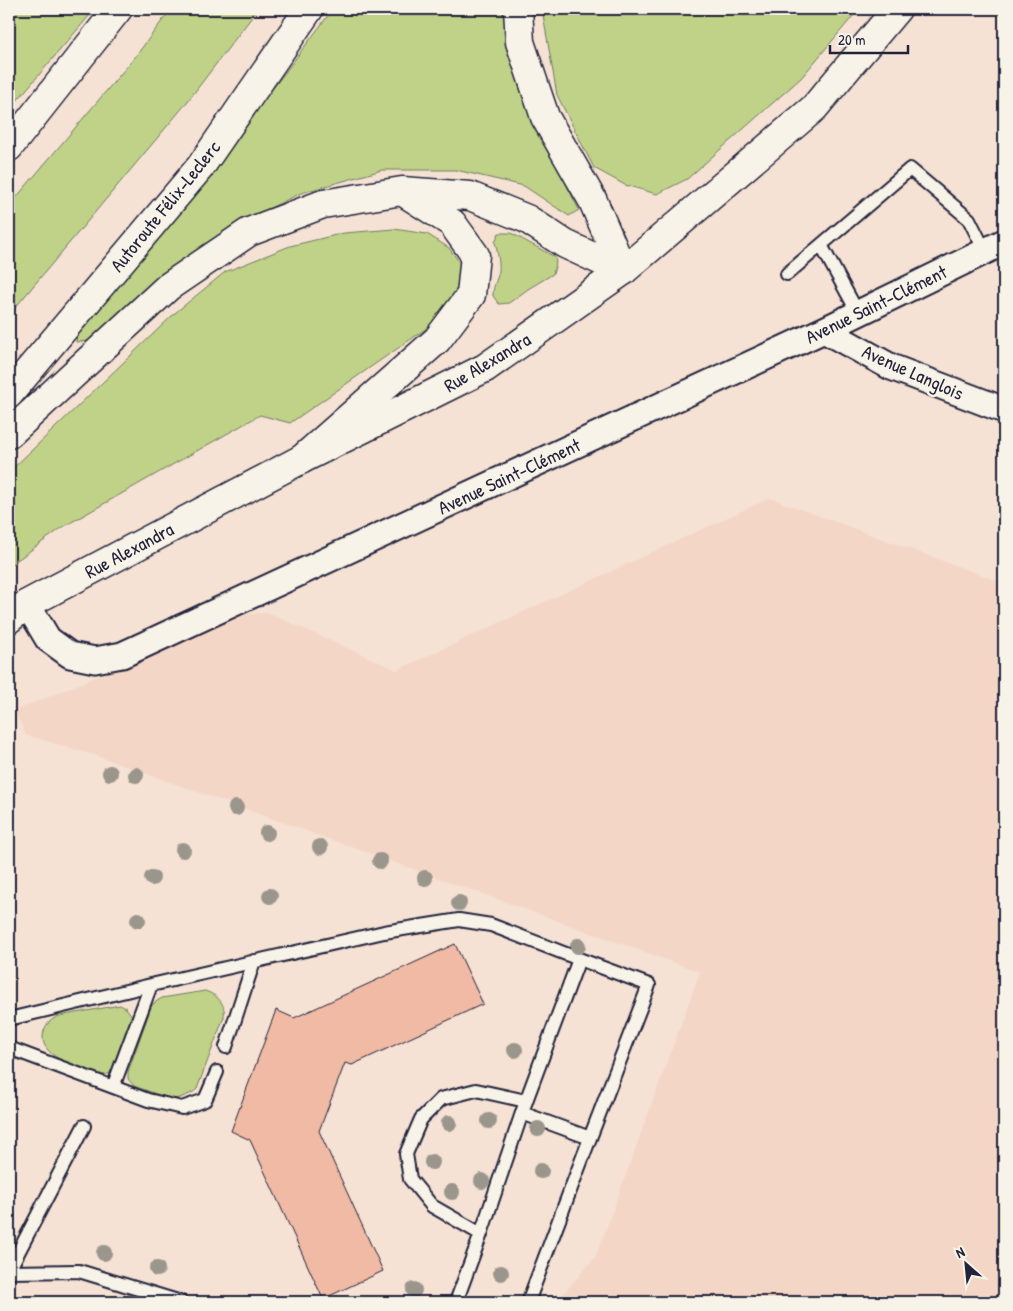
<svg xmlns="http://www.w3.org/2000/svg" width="1013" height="1311" font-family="'Patrick Hand',sans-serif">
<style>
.built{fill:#f4d6c6}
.green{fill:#bfd287;stroke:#707a61}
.building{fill:#f0baa4;stroke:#22223b}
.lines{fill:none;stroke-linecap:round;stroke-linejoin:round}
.lane-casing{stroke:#22223b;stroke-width:16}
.street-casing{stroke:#22223b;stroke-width:29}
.secondary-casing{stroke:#22223b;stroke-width:31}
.highway-casing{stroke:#22223b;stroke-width:31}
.lane{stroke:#f7f3e8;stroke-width:12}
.street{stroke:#f7f3e8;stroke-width:25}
.secondary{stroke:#f7f3e8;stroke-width:28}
.highway{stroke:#f7f3e8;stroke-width:28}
.tree{fill:#9b968c}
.labels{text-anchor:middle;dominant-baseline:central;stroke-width:5;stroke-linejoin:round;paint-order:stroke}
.street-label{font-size:19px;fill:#22223b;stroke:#f7f3e8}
</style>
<rect width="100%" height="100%" fill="#f5e2d4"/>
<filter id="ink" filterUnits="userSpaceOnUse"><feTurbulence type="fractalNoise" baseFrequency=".02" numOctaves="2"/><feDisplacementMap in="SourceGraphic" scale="10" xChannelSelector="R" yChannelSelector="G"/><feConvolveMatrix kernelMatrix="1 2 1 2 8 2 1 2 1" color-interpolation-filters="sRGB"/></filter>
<g filter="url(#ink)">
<!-- built -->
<path class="built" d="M770 498 1004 583V1302H556L596 1256 700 972 97 756 26 735 14 711 248 614 268 613 397 670Z"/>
<!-- green -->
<path class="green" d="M9 9H95L9 110Z
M171 9H258L184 106 9 315V206L135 57Z
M333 9H506L533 117 579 210 569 216 524 186 456 170H382L301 193 233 226 89 341 76 342 78 329 212 169Z
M543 9H859L801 78 687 179 657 194 625 185 594 168 557 95 543 15Z
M394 229 427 234 449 248 460 263 457 288 440 319 290 423 260 415 63 527 9 566V472L175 313 225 272 290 246 344 233Z
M499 233H511L555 257 556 263 553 274 528 289 509 303 499 304 493 296C493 285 497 281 499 271 500 262 497 251 495 242Z
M205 991C217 995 226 1003 224 1017L197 1089 192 1093 180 1098 170 1099 134 1086 128 1079V1072L151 1007 154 1003 162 998Z
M120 1005 126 1008 133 1017 112 1071C108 1075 105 1075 100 1075 82 1068 41 1059 43 1036 44 1025 50 1020 59 1016Z"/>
<!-- building -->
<path class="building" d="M455 944 483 1004 352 1065 345 1063 319 1131 383 1271 323 1299 250 1140 231 1131 276 1010 294 1018Z"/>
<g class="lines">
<!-- lane casing -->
<g class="lane-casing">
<path id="lane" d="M787 274 821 245
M858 313 821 245 910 169 969 219 985 251
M579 959 649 985 590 1138
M9 1019 151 985 384 932 459 920 491 925 579 959 526 1101 481 1234 456 1302
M226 1047 254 961
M9 1048 148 1100 182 1108 205 1100 217 1072
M113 1087 151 985
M522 1113 590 1138 528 1302
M481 1234 432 1206 410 1179 406 1154 421 1119 441 1099 476 1090 526 1101
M9 1270 84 1126
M9 1272 79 1271 181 1302"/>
</g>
<!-- street casing -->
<g class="street-casing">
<path id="street" d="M824 330 891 367 1004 410
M27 604 48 639 70 655 95 660 122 655 824 330 1004 242"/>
</g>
<!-- secondary casing -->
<g class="secondary-casing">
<path id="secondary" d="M9 619 27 604 302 459 485 368 623 271 814 108 897 9"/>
</g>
<!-- highway casing -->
<g class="highway-casing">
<path id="highway" d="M518 9 520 42 545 117 593 201 623 271
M9 147 118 9
M9 394 201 166 309 9
M9 434 168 287 249 232 323 204 402 191 470 196 527 219 565 244 623 271
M302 459 437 340 471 295 475 255 452 223 405 193"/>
</g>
<!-- lane -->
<use href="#lane" class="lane"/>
<!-- street -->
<use href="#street" class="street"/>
<!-- secondary -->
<use href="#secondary" class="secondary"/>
<!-- highway -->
<use href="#highway" class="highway"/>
</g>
<!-- trees -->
<g class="tree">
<circle cx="110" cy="773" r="8"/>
<circle cx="136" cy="775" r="8"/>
<circle cx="236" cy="808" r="8"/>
<circle cx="267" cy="833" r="8"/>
<circle cx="320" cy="847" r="8"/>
<circle cx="183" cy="850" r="8"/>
<circle cx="380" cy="861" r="8"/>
<circle cx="152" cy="878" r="8"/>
<circle cx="425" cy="878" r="8"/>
<circle cx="270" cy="896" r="8"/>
<circle cx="459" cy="903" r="8"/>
<circle cx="138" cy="920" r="8"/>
<circle cx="578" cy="946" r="8"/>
<circle cx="515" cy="1050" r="8"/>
<circle cx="489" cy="1121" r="8"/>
<circle cx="449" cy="1123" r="8"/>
<circle cx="538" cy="1129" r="8"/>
<circle cx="432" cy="1162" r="8"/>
<circle cx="541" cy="1171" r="8"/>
<circle cx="482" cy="1181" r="8"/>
<circle cx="452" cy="1192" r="8"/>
<circle cx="104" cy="1253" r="8"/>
<circle cx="157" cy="1269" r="8"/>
<circle cx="501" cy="1273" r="8"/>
<circle cx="414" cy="1290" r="8"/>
</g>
</g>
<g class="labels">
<!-- street labels -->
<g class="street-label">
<text transform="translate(165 206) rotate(-51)">Autoroute Félix-Leclerc</text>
<text transform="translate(876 304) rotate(-26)">Avenue Saint-Clément</text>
<text transform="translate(487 362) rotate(-31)">Rue Alexandra</text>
<text transform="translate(913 372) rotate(24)">Avenue Langlois</text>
<text transform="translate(509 476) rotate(-25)">Avenue Saint-Clément</text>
<text transform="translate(129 550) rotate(-28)">Rue Alexandra</text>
</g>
</g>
<!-- margin -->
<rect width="1013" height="1311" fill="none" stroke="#f7f3e8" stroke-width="30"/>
<rect x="15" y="15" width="983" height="1281" fill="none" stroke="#22223b" stroke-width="2" filter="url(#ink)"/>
<!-- north arrow -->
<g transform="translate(966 1264) rotate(333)" stroke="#f7f3e8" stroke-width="4" paint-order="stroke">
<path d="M0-4L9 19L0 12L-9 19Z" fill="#22223b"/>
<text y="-8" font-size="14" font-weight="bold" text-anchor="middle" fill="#22223b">N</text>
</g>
<!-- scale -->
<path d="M830 45v8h78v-8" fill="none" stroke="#22223b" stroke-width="2.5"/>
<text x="838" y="45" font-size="15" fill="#22223b" stroke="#f7f3e8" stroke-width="4" paint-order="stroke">20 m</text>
</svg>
